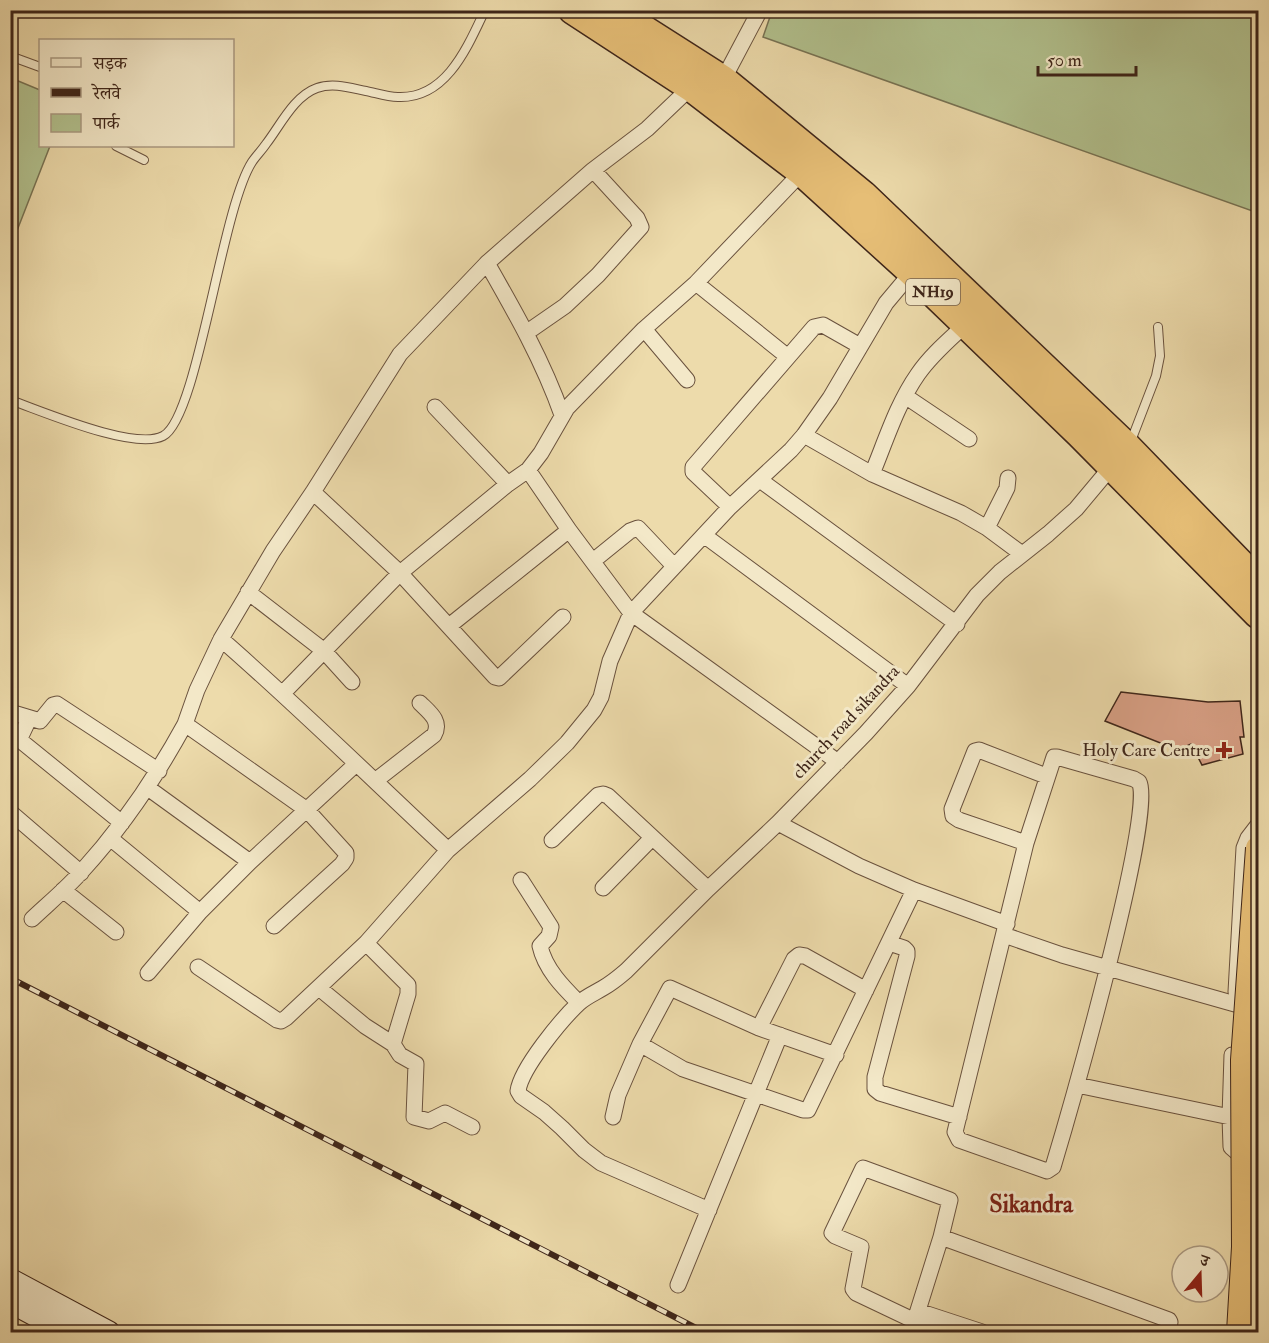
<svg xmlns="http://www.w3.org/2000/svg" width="1269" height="1343" font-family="'IM FELL Double Pica','Noto Serif Devanagari',serif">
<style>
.green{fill:#b2c18e;stroke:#787354;stroke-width:1.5}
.building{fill:#daa187;stroke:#3e2519;stroke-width:1.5}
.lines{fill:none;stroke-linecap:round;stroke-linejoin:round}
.lane-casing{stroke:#6a523e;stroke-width:10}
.street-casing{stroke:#6a523e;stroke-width:17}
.secondary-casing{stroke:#3e2519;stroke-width:23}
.highway-casing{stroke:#3e2519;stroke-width:31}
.lane{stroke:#f3e8c8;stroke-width:8}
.street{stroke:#f3e8c8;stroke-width:15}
.secondary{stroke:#f3e8c8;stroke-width:21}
.highway{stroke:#e6be76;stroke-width:28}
.rail-casing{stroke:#3e2519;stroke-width:6}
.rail{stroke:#f3e8c8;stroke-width:4;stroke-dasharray:11;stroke-linecap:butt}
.primary-bridge-casing{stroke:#3e2519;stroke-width:26;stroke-linecap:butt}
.primary-bridge{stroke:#e6be76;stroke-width:24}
.poi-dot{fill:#8f2418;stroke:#f3e8c8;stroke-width:2}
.labels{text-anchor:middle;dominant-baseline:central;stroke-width:6;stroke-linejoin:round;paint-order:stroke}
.shield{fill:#f3e8c8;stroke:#74604e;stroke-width:1.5}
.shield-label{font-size:16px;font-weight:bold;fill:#3e2519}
.street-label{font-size:18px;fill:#3e2519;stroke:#f3e8c8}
.poi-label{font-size:18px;fill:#3e2519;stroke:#f3e8c8;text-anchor:end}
.district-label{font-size:24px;font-weight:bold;fill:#7a1f14;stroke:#f3e8c8}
</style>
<rect width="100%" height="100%" fill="#eddbab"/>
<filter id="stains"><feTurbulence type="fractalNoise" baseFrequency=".00333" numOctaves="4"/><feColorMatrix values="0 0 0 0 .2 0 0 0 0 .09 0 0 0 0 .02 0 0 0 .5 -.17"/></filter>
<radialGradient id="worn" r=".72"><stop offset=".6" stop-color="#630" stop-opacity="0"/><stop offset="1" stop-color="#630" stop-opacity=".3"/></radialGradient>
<!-- green -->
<path class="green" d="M772 11H1258V213L763 37Z
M11 78 40 90V146H50L11 246Z"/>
<!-- building -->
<path class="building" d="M1121 692 1208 702 1240 701 1244 737H1240L1243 754 1202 765 1191 744 1178 750 1105 721Z"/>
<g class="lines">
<!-- lane casing -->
<g class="lane-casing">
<path id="lane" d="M10 56 40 67
M116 146 144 160
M10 400C42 411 134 451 163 436 198 418 221 210 252 162 256 156 262 150 266 144 280 126 294 96 317 88 333 82 351 88 366 91 376 93 387 97 398 97 446 99 467 48 485 10
M1131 441 1156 376 1160 356 1158 327"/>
</g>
<!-- street casing -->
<g class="street-casing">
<path id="street" d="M723 80 760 10
M487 263C515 312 543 361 562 415
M696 283 788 357
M644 329 687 380
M526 333 565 306 598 275 641 227 637 218 593 170
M905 396 969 439
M435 407 508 484
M804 435 872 474 961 513 987 528 1022 554
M528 470 569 530 631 613 730 507 791 450 804 435 830 398 886 303 912 272
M872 474C886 440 897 404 918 374 931 355 949 340 966 324
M760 480 957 624
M313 492 400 573 495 677 499 678 563 617
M730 507 693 472V467L814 327 823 325 860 346
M987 528 1007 488 1008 478
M705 536 908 686
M593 561 630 531 638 528 674 566
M248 592 323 650 352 682
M449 626 569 530
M221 639C299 707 372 779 448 850
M283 693 400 573 508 484 528 470 541 453 567 408 644 329 696 283 802 172
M10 712 40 721 53 705 57 704 159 771
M29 719 21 736V741L122 823
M185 724 197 690 221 639 273 551 313 492 400 354 487 263 593 170 647 129 691 87
M1054 757H1057L1134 779 1139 782C1156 811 1068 1117 1053 1167L1047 1171 959 1140 955 1132 1026 843Z
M375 781 434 735C442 721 429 712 420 703
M148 788 250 862
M10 812 81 873
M110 838 200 912
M552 840 598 795 603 794 608 796 708 889
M1026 843 959 820 953 816 952 809 975 751 979 750 984 752 1046 776
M521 880 551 927 549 936 540 946C545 969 563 987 579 1003
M603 888 652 838
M63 890 116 932
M32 919C49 903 67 888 82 871 123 826 156 777 185 724L307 810 346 853V858L342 864 274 926
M1007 924 914 890 859 866 778 823 866 733 908 686 977 595 1000 572 1048 534 1076 509 1112 466
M1004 935 1062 955 1235 1004
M366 943 408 985V994L393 1044 400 1055 416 1064 414 1117 429 1121 445 1113 472 1127
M889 943 904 948 907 951V956L875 1077V1089L880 1093 959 1117
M198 967 277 1020 281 1021 286 1018 366 943 448 850 530 779 567 743 594 710 601 697 610 661 631 613 838 762
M148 973 200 912 250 862 356 764
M319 988 365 1026 393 1044
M1236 992 1244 848 1248 838 1258 825
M759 1028 794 959 799 955 805 956 866 990
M640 1044 670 988 759 1028 836 1055
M1232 1055 1230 1117 1231 1147 1246 1160 1258 1165
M1077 1085 1230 1117 1258 1114
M613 1117 618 1095 640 1044 683 1069 803 1110H808L914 890
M709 1210 601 1163 584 1150 562 1128 544 1112 521 1096 518 1091C521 1068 562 1019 579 1003 587 996 595 993 603 988 612 983 619 977 626 971L708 889 778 823
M941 1237 1169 1320 1170 1322 1168 1332
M678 1285 780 1035
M918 1311 982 1332
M915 1320 941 1237 950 1200 863 1168 832 1233 835 1236 861 1247 853 1289 856 1293 938 1332
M1255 1332 1258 1202"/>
</g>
<!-- secondary casing -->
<g class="secondary-casing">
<path id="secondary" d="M10 1279 109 1332
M10 1302 66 1332"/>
</g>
<!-- highway casing -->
<g class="highway-casing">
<path id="highway" d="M573 10 691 87 802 172 912 272 1080 434 1258 614
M613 10 723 80 863 195 1128 448 1258 582"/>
</g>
<!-- lane -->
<use href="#lane" class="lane"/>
<!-- street -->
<use href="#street" class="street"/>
<!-- secondary -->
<use href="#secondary" class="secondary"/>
<!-- highway -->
<use href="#highway" class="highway"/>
<!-- rail casing -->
<g class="rail-casing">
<path id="rail" d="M10 978 704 1332"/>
</g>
<!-- rail -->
<use href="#rail" class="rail"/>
<!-- primary-bridge casing -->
<g class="primary-bridge-casing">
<path id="primary-bridge" d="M1239 1332 1244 1247 1243 1060 1258 848"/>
</g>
<!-- primary-bridge -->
<use href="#primary-bridge" class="primary-bridge"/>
</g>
<!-- markers -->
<path class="poi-dot" d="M1221 741h6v6h6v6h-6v6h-6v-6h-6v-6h6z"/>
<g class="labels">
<!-- shield labels -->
<rect class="shield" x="906" y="279" width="54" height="26" rx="4.5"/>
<g class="shield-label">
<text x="933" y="292">NH19</text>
</g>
<!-- street labels -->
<g class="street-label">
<text transform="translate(846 722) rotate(-47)">church road sikandra</text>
</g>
<!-- poi labels -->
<g class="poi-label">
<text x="1210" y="750">Holy Care Centre</text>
</g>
<!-- district labels -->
<g class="district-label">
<text x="1031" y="1204">Sikandra</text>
</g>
</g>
<!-- margin -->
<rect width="1269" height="1343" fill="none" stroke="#eddbab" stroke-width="36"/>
<rect x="12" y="12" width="1245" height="1319" fill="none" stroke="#3e2519" stroke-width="3"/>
<rect x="18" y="18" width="1233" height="1307" fill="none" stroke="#3e2519" stroke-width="1.5"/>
<!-- legend -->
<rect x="39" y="39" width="195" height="108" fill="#f3e8c8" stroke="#ab9a82" stroke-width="1.5"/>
<rect x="51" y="58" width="30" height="9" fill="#f3e8c8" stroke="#ab9a82" stroke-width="1.5"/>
<text x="93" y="69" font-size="18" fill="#3e2519">सड़क</text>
<rect x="51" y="88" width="30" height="9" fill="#3e2519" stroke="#ab9a82" stroke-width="1.5"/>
<text x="93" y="99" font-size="18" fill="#3e2519">रेलवे</text>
<rect x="51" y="114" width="30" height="18" fill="#b2c18e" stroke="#ab9a82" stroke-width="1.5"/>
<text x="93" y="129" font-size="18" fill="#3e2519">पार्क</text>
<!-- north arrow -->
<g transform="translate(1200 1274) rotate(19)"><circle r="28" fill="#f3e8c8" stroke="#ab9a82" stroke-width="1.5"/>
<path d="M0-4.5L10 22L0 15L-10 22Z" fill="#8f2418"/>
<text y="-9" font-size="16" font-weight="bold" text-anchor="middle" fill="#3e2519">उ</text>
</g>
<!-- scale -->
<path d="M1038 66v9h98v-9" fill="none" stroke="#3e2519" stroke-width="3"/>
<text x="1047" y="66" font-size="18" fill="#3e2519" stroke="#f3e8c8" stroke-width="4.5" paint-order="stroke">50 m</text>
<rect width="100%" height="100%" filter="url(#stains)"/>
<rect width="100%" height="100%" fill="url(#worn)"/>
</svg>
